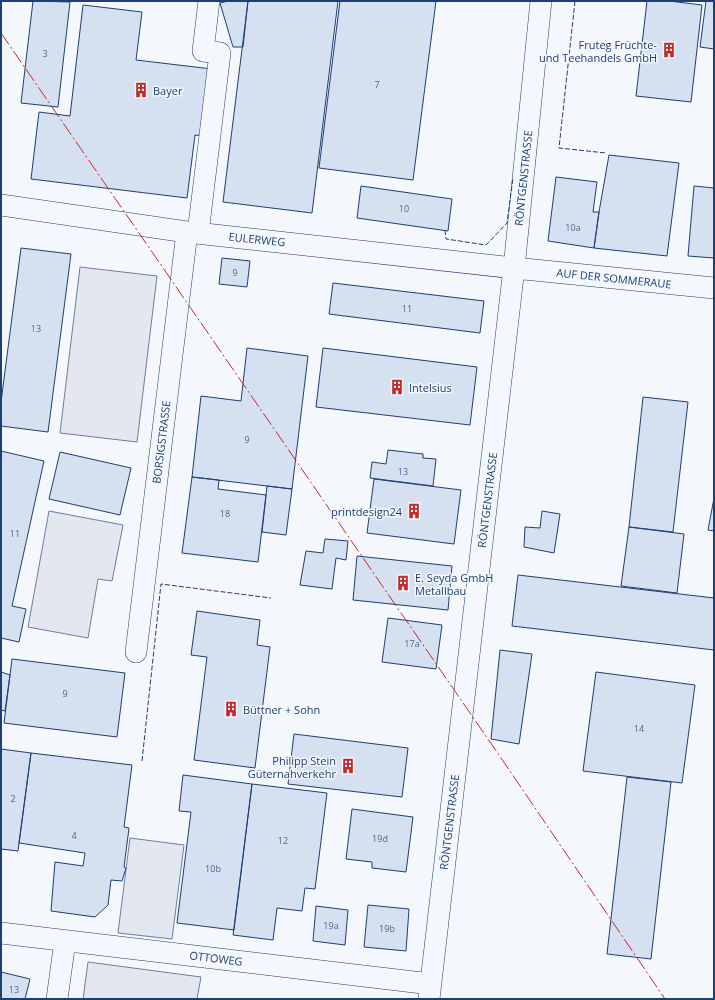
<svg xmlns="http://www.w3.org/2000/svg" width="715" height="1000" font-family="'Open Sans',sans-serif">
<style>
.parking{fill:#e3e8f0;stroke:#687fa3}
.building{fill:#d5e0f0;stroke:#1d3f73}
.lines{fill:none;stroke-linecap:round;stroke-linejoin:round}
.minor-casing{stroke:#1d3f73;stroke-width:22}
.minor{stroke:#f4f7fb;stroke-width:21}
.fence{stroke:#1d3f73;stroke-width:1;stroke-dasharray:5 2;stroke-linecap:butt}
.power{stroke:#c62828;stroke-width:1;stroke-dasharray:14 3 2 3;stroke-linecap:butt}
.labels{text-anchor:middle;dominant-baseline:central;stroke-width:3;stroke-linejoin:round;paint-order:stroke}
.number-label{font-size:9px;fill:#4b6792}
.poi-label{font-size:11px;fill:#1d3f73;stroke:#f4f7fb;text-anchor:start}
.street-label{font-size:11px;fill:#1d3f73;stroke:#f4f7fb}
</style>
<rect width="100%" height="100%" fill="#f4f7fb"/>
<!-- parking -->
<path class="parking" d="M80 267 157 276 137 442 60 433Z
M49 511 123 525 112 581 98 579 88 638 28 627Z
M130 838 184 845 172 939 118 933Z
M88 962 201 977 197 999H83Z"/>
<!-- building -->
<path class="building" d="M33 1 70 2 58 107 21 103Z
M228 1H248L243 47H233L220 3Z
M248 1H338L312 213 223 202Z
M340 1H436L413 180 319 168Z
M647 1H669L702 5 691 102 636 96Z
M706 1H714V49L700 47Z
M83 5 142 12 136 60 212 69 204 136 195 135 187 198 31 179 39 112 70 116Z
M609 155 679 163 667 256 594 248 599 212Z
M556 177 597 182 593 212H599L594 248 548 241Z
M361 186 452 199 448 231 357 218Z
M694 186 714 188V258L688 256Z
M21 248 71 254 48 432 1 426V402Z
M222 258 250 261 247 287 219 284Z
M333 283 484 301 480 333 329 314Z
M247 348 308 356 292 489 192 477 201 396 241 401Z
M323 348 477 367 470 425 316 407Z
M643 397 688 402 673 532 629 527Z
M388 450 423 454V458L436 459 433 486 370 478 372 462 386 464Z
M1 451 44 461 12 606 26 609 19 642 1 638Z
M60 452 131 468 120 515 49 499Z
M192 477 219 480 218 489 266 495 258 562 182 553Z
M374 479 461 490 454 544 367 533Z
M267 486 292 489 286 535 262 532Z
M714 498V531L708 530Z
M542 511 560 514 554 553 524 547 525 527 540 528Z
M629 527 684 534 677 593 621 586Z
M325 539 348 541 346 560 336 558 332 589 300 585 306 551 323 553Z
M357 556 452 566 448 610 353 600Z
M518 575 714 598V650L512 626Z
M197 611 260 620 257 645 270 647 255 768 194 760 207 657 191 655Z
M388 618 442 625 436 669 382 662Z
M500 650 532 654 519 744 491 739Z
M12 659 125 673 117 737 4 723Z
M1 672 10 675 5 711 1 710Z
M596 672 695 685 682 783 583 771Z
M294 734 408 748 402 797 288 784Z
M1 749 31 753 18 851 1 849Z
M31 753 132 765 124 827 129 828 124 867 126 868 122 881 111 880 108 905 95 917 51 911 55 862 83 866 85 853 19 843Z
M183 775 252 784 234 930 177 923 191 812 179 811Z
M627 777 671 782 651 959 607 954Z
M252 784 327 793 315 889 305 888 302 911 277 908 273 940 233 935Z
M352 809 413 817 406 872 372 868V862L346 859Z
M368 905 409 909 406 951 364 947Z
M316 906 348 910 345 945 313 941Z
M1 972 30 979 25 999H1Z"/>
<g class="lines">
<!-- minor casing -->
<g class="minor-casing">
<path id="minor" d="M1 205 187 232 514 268 714 288
M198 233 220 53 203 51 209 1
M136 652 187 232
M1 933 431 984
M57 999 65 941
M429 999 514 268 541 1"/>
</g>
<!-- minor -->
<use href="#minor" class="minor"/>
<!-- fence -->
<path class="fence" d="M575 1 559 148 606 153
M445 230 446 239 486 245 507 223 513 178
M142 761 161 584 271 598"/>
<!-- power -->
<path class="power" d="M1 33 499 755 665 999"/>
</g>
<!-- icons -->
<defs>
<g id="building-bare" transform="scale(1.2)"><path d="M-4-6H4V6H1V3H-1V6H-4ZM-2.5-4.3h1.7v1.8h-1.7ZM.8-4.3h1.7v1.8H.8ZM-2.5-1h1.7V.8h-1.7ZM.8-1h1.7V.8H.8Z" fill="#c62828" stroke="#f4f7fb" stroke-width="2.5" paint-order="stroke"/></g>
</defs>
<g fill-rule="evenodd">
<use href="#building-bare" x="669" y="50"/>
<use href="#building-bare" x="141" y="90"/>
<use href="#building-bare" x="397" y="387"/>
<use href="#building-bare" x="414" y="511"/>
<use href="#building-bare" x="403" y="583"/>
<use href="#building-bare" x="231" y="709"/>
<use href="#building-bare" x="348" y="766"/>
</g>
<g class="labels">
<!-- number labels -->
<g class="number-label">
<text x="45" y="53">3</text>
<text x="377" y="84">7</text>
<text x="404" y="208">10</text>
<text x="573" y="227">10a</text>
<text x="235" y="272">9</text>
<text x="407" y="308">11</text>
<text x="36" y="328">13</text>
<text x="247" y="439">9</text>
<text x="403" y="471">13</text>
<text x="225" y="513">18</text>
<text x="15" y="533">11</text>
<text x="412" y="643">17a</text>
<text x="65" y="693">9</text>
<text x="639" y="728">14</text>
<text x="13" y="798">2</text>
<text x="74" y="835">4</text>
<text x="380" y="838">19d</text>
<text x="283" y="840">12</text>
<text x="213" y="868">10b</text>
<text x="331" y="925">19a</text>
<text x="387" y="928">19b</text>
<text x="14" y="989">13</text>
</g>
<!-- poi labels -->
<g class="poi-label">
<text x="657" y="44" text-anchor="end">Fruteg Früchte-<tspan x="657" dy="13">und Teehandels GmbH</tspan></text>
<text x="153" y="90">Bayer</text>
<text x="409" y="387">Intelsius</text>
<text x="402" y="511" text-anchor="end">printdesign24</text>
<text x="415" y="577">E. Seyda GmbH<tspan x="415" dy="13">Metallbau</tspan></text>
<text x="243" y="709">Büttner + Sohn</text>
<text x="336" y="760" text-anchor="end">Philipp Stein<tspan x="336" dy="13">Güternahverkehr</tspan></text>
</g>
<!-- street labels -->
<g class="street-label">
<text transform="translate(523 178) rotate(-84)">RÖNTGENSTRASSE</text>
<text transform="translate(257 239) rotate(6)">EULERWEG</text>
<text transform="translate(614 278) rotate(6)">AUF DER SOMMERAUE</text>
<text transform="translate(161 442) rotate(-83)">BORSIGSTRASSE</text>
<text transform="translate(487 500) rotate(-83)">RÖNTGENSTRASSE</text>
<text transform="translate(449 822) rotate(-83)">RÖNTGENSTRASSE</text>
<text transform="translate(216 958) rotate(7)">OTTOWEG</text>
</g>
</g>
<!-- border -->
<rect width="715" height="1000" fill="none" stroke="#1d3f73" stroke-width="4"/>
</svg>
